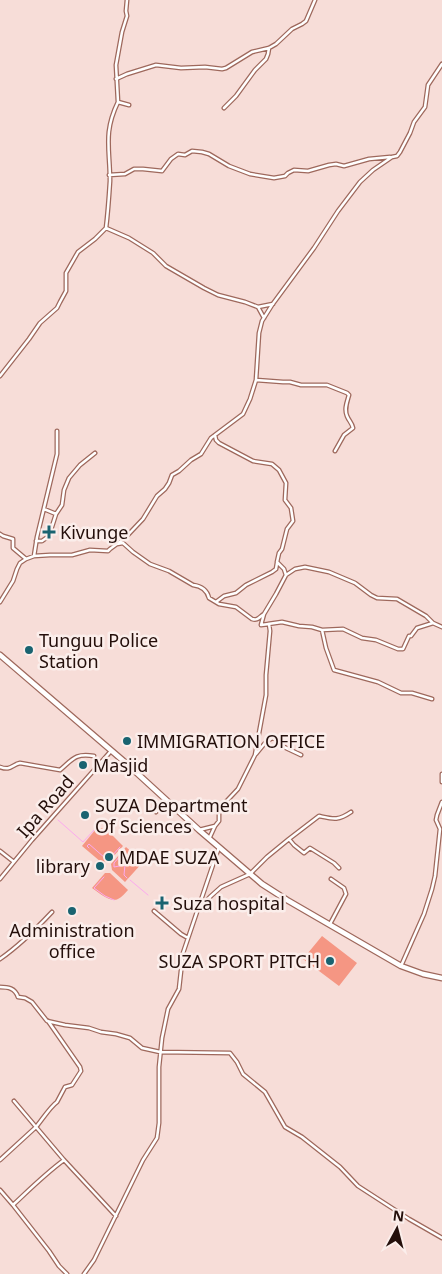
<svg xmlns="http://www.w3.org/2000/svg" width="442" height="1274" font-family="'Noto Sans',sans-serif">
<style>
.green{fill:#f59683}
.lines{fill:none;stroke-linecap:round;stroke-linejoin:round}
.stream{stroke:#fca9ef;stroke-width:1}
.minor-casing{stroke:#9e685c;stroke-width:5}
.primary-casing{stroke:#9e685c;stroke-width:7}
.minor{stroke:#fff;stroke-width:2.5}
.primary{stroke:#fff;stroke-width:4.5}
.poi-dot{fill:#196370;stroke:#fbeeeb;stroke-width:2}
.labels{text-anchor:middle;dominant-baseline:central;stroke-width:5;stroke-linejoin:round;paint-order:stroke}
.poi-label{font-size:18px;fill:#240f0b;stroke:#fbeeeb;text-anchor:start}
.street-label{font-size:18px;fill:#240f0b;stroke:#fbeeeb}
</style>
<rect width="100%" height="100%" fill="#f7ddd8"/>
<!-- green -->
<path class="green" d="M100 828 107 830 123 846 109 861 101 862 82 846 95 830Z
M126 847 143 862 125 882 112 870 111 864Z
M105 873H110L128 890C125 893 122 897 118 899 110 903 98 892 92 888Z
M322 936 357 963 339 986 303 959Z"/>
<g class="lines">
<!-- stream -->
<path class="stream" d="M58 820 83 842 94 830
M89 848 87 846 89 844 105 858H110L120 847
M124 854 121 855 114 863V867L125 865 124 875 127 878
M104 877 94 888 105 896 114 900
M130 880 148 895"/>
<!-- minor casing -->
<g class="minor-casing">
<path id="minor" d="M127 0 126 11 127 16 122 32 116 65 118 102 129 105
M116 79 127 74 156 65 181 68 205 67 222 69 226 68 252 52 269 48 276 44 292 29 302 24 306 21 315 0
M224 108 236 96 255 70 266 59 268 54 269 48
M109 175 125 174 134 169H143L162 171 171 159 178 154 185 155 192 151 202 152 209 154 229 166 250 174 274 178 285 176 288 173 294 170 308 171 329 165 336 164 344 166 369 159 390 157
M106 228 129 238 153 253 166 266 204 288 218 295 245 302 258 307 264 318
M258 307 273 304
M0 376 29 339 40 323 57 308 60 302 66 291V273L78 252 95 239 106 228C108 212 109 197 110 181 110 149 103 133 118 102
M256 380 283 382H290L301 385H327L347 393 349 395C347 402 344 409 347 416 349 421 352 423 353 428L344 435 335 451
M44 509 56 514 62 505 64 490 69 478 80 465 95 453
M0 534 3 536 13 539V548L26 559
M36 541H42L49 536 56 514
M117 544 123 543 133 552 150 564 169 571 193 585C201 586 207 590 209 598L219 604 236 607 252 619C258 621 259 617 264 614
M34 556 37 537 57 454V431
M286 575 295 569 305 567 329 572 355 583 371 595 377 598 397 599 426 616 433 623
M0 602 13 581 17 569 20 563 26 559 34 556 50 555H72L90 550 108 551 110 549 125 538 143 519 157 496 165 489 169 483 172 475 179 471 191 460 201 454 211 438 243 414 250 399 256 380 259 333 262 321 272 305 314 248 338 211 360 182 373 170 392 157 397 156 400 152 410 133 414 122 425 107 428 85 442 64
M216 602 224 596 236 593 246 585 272 572 276 569 277 563
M268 624 282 622 299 626 312 627 322 630 343 629 362 638 376 640 398 649H403L409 636H411L417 628 433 623 442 627
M322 630 326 648 334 670 378 682 401 693H412L432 699
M256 754 265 743 272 738 278 740 284 747 301 755
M0 767C11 771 11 765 20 763L60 770C73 759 75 753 94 756
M442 774V782
M156 812 166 800
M199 830 215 826 219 821V812L222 806 238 789 255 755 266 695V675L270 631 269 624 261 625 264 614 276 594 286 575 284 569 277 562 279 553 282 549 287 529 293 521 291 508 285 500 286 483 279 470 272 464 253 461 219 443 216 440 215 435
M209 839 215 826
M289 839 294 845 304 853 310 848 334 863 339 868
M0 851 14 862
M0 879 32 840 111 751
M199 908 211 896 221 887 250 874 267 857 289 839 319 816C333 819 338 821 351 812
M154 911 181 934 188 938
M330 924 346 894 344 888 331 879
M0 959C19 946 36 929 52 912
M401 966 424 914 432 889 435 876 440 829 436 820 437 815 442 802
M0 987C8 987 15 988 18 997L25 998 32 1002 47 1021 65 1025 89 1028 101 1032 116 1034 130 1038 142 1048 160 1052 230 1053 237 1062 243 1074 265 1092 285 1127 302 1137 340 1167 358 1186 409 1219 442 1238
M14 1101 64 1160 116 1216
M0 1160C12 1149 24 1138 36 1127 42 1120 50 1107 57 1102L65 1087 72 1085 81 1071 80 1067 48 1021
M0 1190 13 1205C29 1190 45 1174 64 1160
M13 1205 49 1251 59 1266 67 1274
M84 1274 94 1260 143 1160 157 1138 159 1123V1067L162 1038 168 1009 179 989 183 953 219 847"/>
</g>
<!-- primary casing -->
<g class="primary-casing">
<path id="primary" d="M0 655 127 764 199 830 262 884 287 900 401 966 423 974 442 978"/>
</g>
<!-- minor -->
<use href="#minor" class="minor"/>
<!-- primary -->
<use href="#primary" class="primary"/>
</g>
<!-- markers -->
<g class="poi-dot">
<path d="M46.5 524.5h5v5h5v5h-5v5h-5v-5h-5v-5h5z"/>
<circle cx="29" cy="650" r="5"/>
<circle cx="127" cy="741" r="5"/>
<circle cx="83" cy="765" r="5"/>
<circle cx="85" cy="815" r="5"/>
<circle cx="109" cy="857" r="5"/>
<circle cx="100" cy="866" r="5"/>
<path d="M159.5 895.5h5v5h5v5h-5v5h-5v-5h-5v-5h5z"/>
<circle cx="72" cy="911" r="5"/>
<circle cx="330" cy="961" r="5"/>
</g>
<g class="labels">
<!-- poi labels -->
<g class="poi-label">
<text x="60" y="532">Kivunge</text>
<text x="39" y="640">Tunguu Police<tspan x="39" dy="21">Station</tspan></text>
<text x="137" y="741">IMMIGRATION OFFICE</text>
<text x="93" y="765">Masjid</text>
<text x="95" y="805">SUZA Department<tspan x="95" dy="21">Of Sciences</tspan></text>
<text x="119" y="857">MDAE SUZA</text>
<text x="90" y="866" text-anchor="end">library</text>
<text x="173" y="903">Suza hospital</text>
<text x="72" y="930" text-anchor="middle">Administration<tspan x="72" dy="21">office</tspan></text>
<text x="320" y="961" text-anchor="end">SUZA SPORT PITCH</text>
</g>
<!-- street labels -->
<g class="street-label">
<text transform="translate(45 806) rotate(-49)">Ipa Road</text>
</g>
</g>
<!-- north arrow -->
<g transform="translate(397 1229) rotate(7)" stroke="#fbeeeb" stroke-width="4" paint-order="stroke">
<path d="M0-4L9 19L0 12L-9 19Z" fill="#240f0b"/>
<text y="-8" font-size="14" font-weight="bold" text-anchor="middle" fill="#240f0b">N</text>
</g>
</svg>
